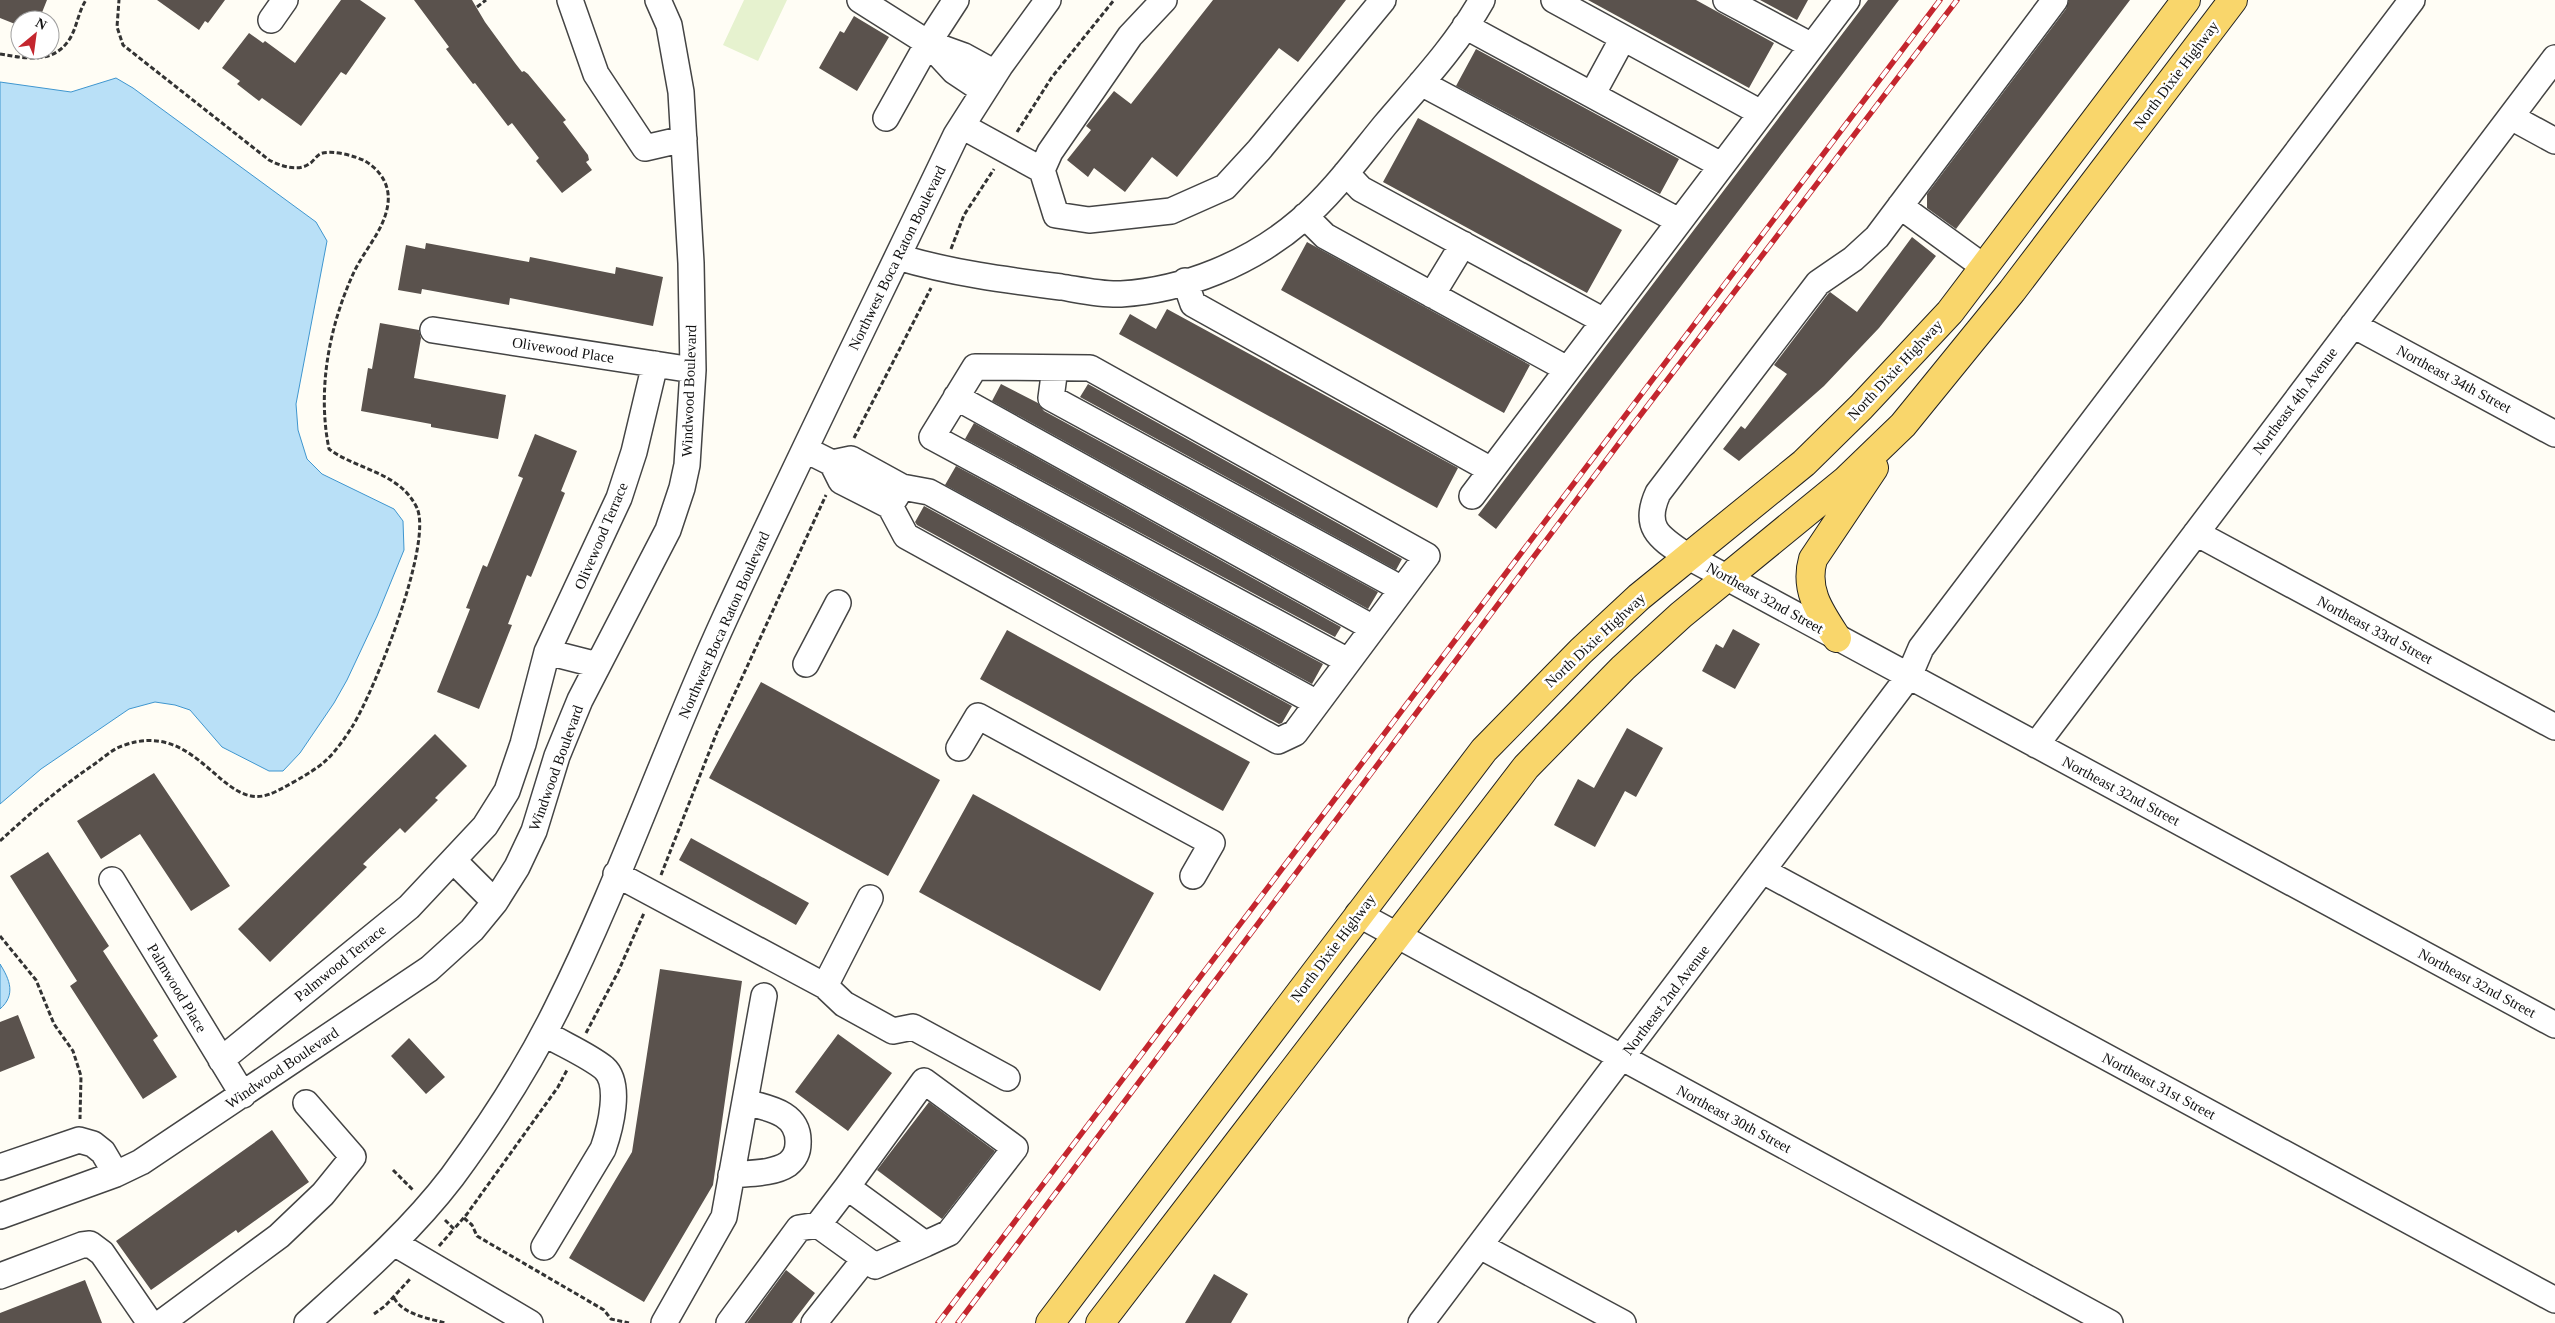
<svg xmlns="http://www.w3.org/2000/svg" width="2555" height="1323" font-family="Georgia,serif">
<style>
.pitch{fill:#e6f2cf}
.water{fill:#b9e0f7;stroke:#3f96cf}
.building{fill:#5a524d}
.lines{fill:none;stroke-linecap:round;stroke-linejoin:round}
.minor-casing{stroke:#444;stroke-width:28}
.major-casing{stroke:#222;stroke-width:30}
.path{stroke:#333;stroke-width:3;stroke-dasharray:5 2.5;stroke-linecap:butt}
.minor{stroke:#fff;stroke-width:25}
.major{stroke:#f9d66b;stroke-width:28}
.rail-casing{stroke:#c4262e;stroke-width:5.5}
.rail{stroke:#fff;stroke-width:4;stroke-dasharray:11;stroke-linecap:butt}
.labels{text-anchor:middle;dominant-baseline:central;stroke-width:5;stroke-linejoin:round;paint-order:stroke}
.street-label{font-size:15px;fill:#111;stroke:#fff}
</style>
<rect width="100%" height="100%" fill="#fffdf5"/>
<!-- pitch -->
<path class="pitch" d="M744 0H787L758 61 723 45Z"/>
<!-- water -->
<path class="water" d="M116 78 133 88 316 222 327 241 296 404 298 430 307 459 322 474 394 509 403 521 404 550 377 616 347 680 334 703 300 753 283 771H269L222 747 190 710 175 705 155 702 129 709 41 769 0 804V82L71 92Z
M0 964C10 980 16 995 0 1009Z"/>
<!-- building -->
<path class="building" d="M0 0H47L39 20H20V26L0 18Z
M157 0H225L211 19 208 23 205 21 199 30Z
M341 0H360L386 18 346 75 341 72 301 126 262 98 259 101 237 84 240 81 222 68 249 33 263 43 265 41 295 63Z
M414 0H472L485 22 515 63 522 72 524 71 528 74 566 120 563 122 588 155 589 160 586 162 592 170 562 193 536 161 539 158 512 123 508 126 475 83 473 84 446 49 449 47Z
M1213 0H1346L1298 62 1279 48 1177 177 1152 157 1125 192 1094 168 1088 177 1067 160 1091 130 1086 126 1114 91 1131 104Z
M1588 0H1696L1774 43 1749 88Z
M1760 0H1808L1797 20Z
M1868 0H1899L1496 529 1478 515Z
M2069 0H2130L1956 229 1927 208V194L2066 9Z
M854 16 889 37 857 91 819 68 840 31 844 33Z
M1476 49 1679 159 1660 194 1456 86Z
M1418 118 1622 230 1587 293 1383 182Z
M1912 237 1936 256 1879 328 1824 386 1739 461 1723 449 1741 426 1745 429 1787 374 1774 365 1828 294 1830 292 1857 312Z
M1307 242 1530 365 1504 413 1281 290Z
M426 243 529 262 530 257 615 274 616 267 663 277 653 326 510 298 509 305 422 289 421 294 398 290 406 245 425 249Z
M1167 309 1458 468 1437 508 1119 334 1130 314 1156 329Z
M380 323 419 330 421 338 414 378 506 395 498 439 431 427V424L361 411 368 368 372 369Z
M1001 384 1038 403 1044 411 1378 592 1368 609 992 401Z
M1088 384 1402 559 1396 570 1080 397Z
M974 423 1341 627 1335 637 965 439Z
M535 434 577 451 561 491 565 493 531 577 527 575 508 624 512 625 479 709 437 692 470 609 466 608 483 565 487 567 523 478 518 476Z
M956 466 1323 664 1312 684 945 485Z
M924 506 1292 706 1282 723 1279 724 917 525 915 522Z
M1733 629 1760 644 1735 689 1702 671 1716 644 1723 648Z
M1007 630 1250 762 1223 811 980 679Z
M761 682 940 780 888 876 709 778Z
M1627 728 1663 748 1636 797 1625 791 1595 847 1554 825 1578 779 1594 788Z
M435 734 467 766 435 798 438 800 405 833 400 828 363 864 367 867 270 962 238 929Z
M154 773 230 886 191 911 140 834 101 859 77 821Z
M973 794 1154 893 1100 991 919 892Z
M691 838 809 903 796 925 679 860Z
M48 852 109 946 103 951 158 1036 153 1040 177 1077 143 1099 70 986 77 981 10 876Z
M660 969 742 981 713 1185 644 1302 569 1258 632 1152Z
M18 1015 35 1058 0 1072V1022Z
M838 1034 892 1073 848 1131 795 1092Z
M409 1038 445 1077 426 1094 391 1056Z
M929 1102 995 1151 942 1219 877 1170Z
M272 1130 309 1182 238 1233 236 1230 151 1290 116 1241Z
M786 1270 815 1293 792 1323H747Z
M1214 1274 1248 1294 1231 1323H1185Z
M85 1280 102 1323H0V1313Z"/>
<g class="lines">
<!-- minor casing -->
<g class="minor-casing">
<path id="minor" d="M570 0 596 74 645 148 684 139
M860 0 928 43 964 56 995 73
M1554 0 1761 113
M1726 0 1812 46
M2055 0 1877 237 1853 259 1818 283 1658 493C1642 528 1660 538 1687 556L2555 1025
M271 20 285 0
M1465 26 1721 165
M930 45 954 71 984 91
M1421 83 1679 221
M1592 95 1623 38
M2511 117 2555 141
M886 118 928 43 956 0
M962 126 1042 170 1056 215 1089 220 1171 211 1225 187 1259 150 1383 0
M1042 170 1050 152 1130 36 1164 0
M1346 173 1361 189 1604 321
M1900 206 1984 267
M1305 216 1325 236 1567 369
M898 257C951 273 1006 280 1061 287 1080 290 1102 295 1121 294 1185 290 1251 263 1300 221 1332 194 1358 158 1385 125 1419 85 1456 46 1482 0
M1185 281 1193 304 1491 470
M1432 295 1463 244
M2353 325 2555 434
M433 330 693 370
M1055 368 1051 398 1402 589
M956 397 1373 628
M806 450 832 463 841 481 890 506 906 536 1278 741 1295 733 1427 556 1090 368 975 367 932 437 1348 661
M832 463 851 459 902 487
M1472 496 1847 0
M890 506 902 487 929 492 1317 703
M2196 533 2555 727
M547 652 598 665
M806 664 838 603
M2036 745 2555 58
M959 748 978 716 1212 843 1193 876
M454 861 495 902
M1763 871 2555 1300
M616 874 825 986 870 898
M112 880 243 1095
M1358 914 2110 1323
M825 986 844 1004 893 1031 913 1027 1007 1078
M221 1060 409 907 485 826 507 791 523 744 547 652 619 498 634 452 655 364
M924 1081 1015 1148 949 1233 925 1244 847 1187Z
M0 1167 79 1140 93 1144 103 1152 116 1174
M731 1175C749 1173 773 1174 788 1164 794 1159 798 1152 798 1144 800 1113 769 1108 745 1102
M847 1187 818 1225 875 1266 925 1244
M0 1216 116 1174 141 1162 429 969 472 930 495 902 517 867 534 831 557 756 580 700 668 530 682 488 687 465 693 370 691 263 681 92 669 25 658 0
M394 1243 530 1323
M1480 1246 1623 1323
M544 1247 603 1149C610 1129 622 1084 604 1068 588 1055 562 1044 544 1033
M0 1276 82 1245 90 1244 102 1253 150 1323
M161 1323 279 1236 323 1194 353 1157 306 1103
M307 1323C358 1277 410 1232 452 1177 491 1124 528 1067 557 1008 620 882 666 746 725 618 800 456 879 296 956 135L1000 66 1048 0
M664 1323 724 1217 764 996
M729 1323 799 1228 818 1225
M814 1323 865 1259
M1421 1323 1909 676 1921 648 2412 0"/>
</g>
<!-- major casing -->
<g class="major-casing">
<path id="major" d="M1837 638C1820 612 1804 590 1813 559L1874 468
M1050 1323 1484 750 1581 651 1639 597 1804 463 1861 407 1950 312 2186 0
M1100 1323 1526 767 1623 668 1681 615 1846 480 1903 425 2012 291 2233 0"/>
</g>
<!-- path -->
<path class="path" d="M477 7 486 0
M0 54C25 58 52 65 69 40 77 28 78 12 86 0
M1017 132 1052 77 1114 0
M951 249 964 215 994 169
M854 438 931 288
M0 841C30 813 62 786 96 763 104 757 113 749 122 746 198 717 221 813 270 794 281 790 314 771 323 763 334 754 345 738 352 727 374 692 433 544 417 508 400 472 357 470 329 449 317 390 329 326 354 272 364 251 382 232 387 209 392 188 382 171 365 161 355 156 331 149 320 154 316 156 313 162 309 164 297 172 281 166 269 160L123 45 117 27 119 0
M661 875 717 732 826 495
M0 936 36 980 54 1024 73 1051 81 1076 80 1119
M586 1033 618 972 644 913
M393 1170 413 1190
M464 1218 472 1225 477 1236 604 1310 611 1319 629 1323
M445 1220 454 1229 467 1214 558 1087 567 1070
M439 1246 454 1229
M394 1298C404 1315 428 1318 445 1323
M374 1314 385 1306 411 1278"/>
<!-- minor -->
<use href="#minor" class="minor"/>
<!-- major -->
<use href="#major" class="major"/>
<!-- rail casing -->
<g class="rail-casing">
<path id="rail" d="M938 1323 1940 0
M958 1323 1623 438 1957 0"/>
</g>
<!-- rail -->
<use href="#rail" class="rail"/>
</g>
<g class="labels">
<!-- street labels -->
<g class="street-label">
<text transform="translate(2176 75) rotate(-53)">North Dixie Highway</text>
<text transform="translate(897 258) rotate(-64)">Northwest Boca Raton Boulevard</text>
<text transform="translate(563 350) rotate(9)">Olivewood Place</text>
<text transform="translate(1895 370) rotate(-47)">North Dixie Highway</text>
<text transform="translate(2454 379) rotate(28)">Northeast 34th Street</text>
<text transform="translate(689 391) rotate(-88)">Windwood Boulevard</text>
<text transform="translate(2295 401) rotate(-53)">Northeast 4th Avenue</text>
<text transform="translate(601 536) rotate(-67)">Olivewood Terrace</text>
<text transform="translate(1765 598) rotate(29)">Northeast 32nd Street</text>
<text transform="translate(724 625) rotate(-66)">Northwest Boca Raton Boulevard</text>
<text transform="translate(2375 630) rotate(28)">Northeast 33rd Street</text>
<text transform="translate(1595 640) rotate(-43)">North Dixie Highway</text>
<text transform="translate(556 768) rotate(-70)">Windwood Boulevard</text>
<text transform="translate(2121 791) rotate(28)">Northeast 32nd Street</text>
<text transform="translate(1333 948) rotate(-53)">North Dixie Highway</text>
<text transform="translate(340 963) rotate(-39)">Palmwood Terrace</text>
<text transform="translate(2477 983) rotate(28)">Northeast 32nd Street</text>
<text transform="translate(177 988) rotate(59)">Palmwood Place</text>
<text transform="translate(1666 1000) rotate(-53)">Northeast 2nd Avenue</text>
<text transform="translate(282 1068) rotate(-34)">Windwood Boulevard</text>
<text transform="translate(2159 1086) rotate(28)">Northeast 31st Street</text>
<text transform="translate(1734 1119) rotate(28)">Northeast 30th Street</text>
</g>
</g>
<!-- north arrow -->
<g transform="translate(35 35) rotate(29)"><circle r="24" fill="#ffffff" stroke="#a0a0a0"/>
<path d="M0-4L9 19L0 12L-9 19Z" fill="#c4262e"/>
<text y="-8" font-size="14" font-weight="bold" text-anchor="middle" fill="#111111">N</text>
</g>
</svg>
